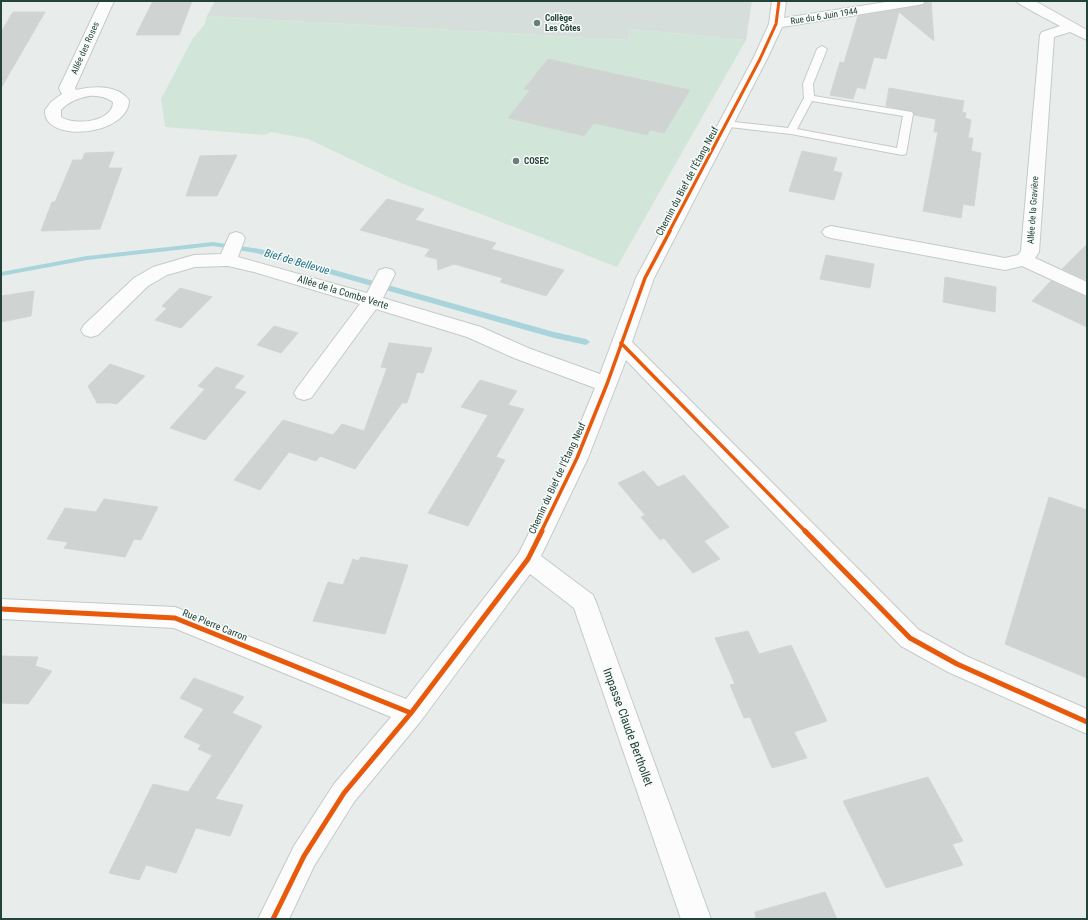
<svg xmlns="http://www.w3.org/2000/svg" width="1088" height="920" font-family="'Roboto Condensed',sans-serif">
<style>
.built{fill:#d6dedb}
.green{fill:#d1e6d8}
.lines{fill:none;stroke-linecap:round;stroke-linejoin:round}
.stream{fill:#a9d4db;fill-rule:evenodd}
.building{fill:#cfd4d2;stroke:#d1d6d4}
.service-casing{stroke:#c5cac8;stroke-width:2}
.minor-casing{stroke:#c5cac8;stroke-width:2}
.service{fill:#fcfcfc;fill-rule:evenodd}
.minor{fill:#fcfcfc;fill-rule:evenodd}
.cycleway-far2-casing{stroke:#f7fbf9;stroke-width:5}
.cycleway-far1-casing{stroke:#f7fbf9;stroke-width:6}
.cycleway-casing{stroke:#f7fbf9;stroke-width:8}
.cycleway-far2{stroke:#e8590c;stroke-width:3}
.cycleway-far1{stroke:#e8590c;stroke-width:3.5}
.cycleway{stroke:#e8590c;stroke-width:5}
.poi-dot{fill:#697e78;stroke:#f7fbf9;stroke-width:1.5}
.labels{text-anchor:middle;dominant-baseline:central;stroke-width:3;stroke-linejoin:round;paint-order:stroke}
.far-street-label{font-size:9px;fill:#24423a;stroke:#f7fbf9}
.far-poi-label{font-size:9px;font-weight:bold;fill:#24423a;stroke:#f7fbf9;text-anchor:start}
.street-label{font-size:10px;fill:#24423a;stroke:#f7fbf9}
.water-label{font-size:11px;font-style:italic;fill:#1c6f80;stroke:#f7fbf9}
.near-street-label{font-size:12px;fill:#24423a;stroke:#f7fbf9}
</style>
<rect width="100%" height="100%" fill="#e8edeb"/>
<!-- built -->
<path class="built" d="M215 1H752L746 40 630 29 628 40 207 16Z"/>
<!-- green -->
<path class="green" d="M207 16 628 40 630 29 746 40 617 267 401 183 308 139 271 132 264 135 165 127 161 99 193 38 204 25Z"/>
<g class="lines">
<!-- stream -->
<path class="stream" d="M213 242 260 249 554 332 586 339 590 342 586 345 554 338 256 253 213 246 87 260 1 276V272L87 256Z"/>
</g>
<!-- building -->
<path class="building" d="M153 1H192L179 35H136Z
M926 1H931L934 41 899 12 886 59 874 57 865 89 857 87 853 99 830 95 840 62 844 63 858 16 923 5Z
M13 12H45L1 88V32Z
M548 59 615 74 690 90 664 133 650 130 647 135 594 123 584 136 508 118 530 90 524 89Z
M889 88 964 101 962 112 966 113 965 118 971 120 968 138H973L971 151 981 153 974 206 963 204 961 218 923 211 938 132H934L936 119 914 115 912 111 886 106Z
M802 151 837 158 833 171 842 173 834 200 789 191Z
M114 152 108 168H122L100 229 41 231 52 202H55L73 160H82L85 153Z
M237 155 217 196H186L200 156Z
M387 199 424 209 415 220 496 243 491 249 564 270 546 296 500 282 503 278 454 264 438 270 437 259 425 256 430 249 360 230Z
M1087 244V280L1062 269Z
M826 255 874 264 870 288 820 279Z
M945 277 996 287 995 312 943 302Z
M1051 281 1087 297V327L1032 301Z
M180 288 212 297 181 328 155 320 167 308 162 306Z
M34 291 31 316 1 322V296Z
M274 326 298 333 281 353 257 345Z
M389 343 432 348 423 373 417 372 407 403H402L355 469 320 456 316 461 289 452 260 490 234 480 283 420 333 435 342 424 364 431 387 368 381 367Z
M110 364 145 376 117 404 112 403H97L88 386Z
M216 367 244 376 234 388 246 392 205 440 170 428 205 389 198 386Z
M480 380 517 391 508 405 524 409 496 457 505 460 468 526 428 513 488 415 461 407Z
M644 471 658 487 684 475 729 527 704 541 720 559 693 573 664 538 660 540 641 517 645 515 618 483Z
M1049 497 1087 510V678L1005 644Z
M104 499 158 507 141 540 134 539 125 557 64 548 68 542 47 539 65 508 96 512Z
M361 557 408 565 385 634 313 621 328 582 343 585 353 559 358 561Z
M748 631 759 654 791 645 827 721 794 732 807 758 772 768 750 717 744 718 730 685 735 684 715 638Z
M1 656 38 657 35 666 52 671 28 704 1 703Z
M194 678 244 697 232 713 262 726 215 799 243 805 230 836 196 828 176 873 146 865 139 880 109 873 153 784 188 792 212 755 198 749 201 745 184 737 204 709 180 698Z
M928 777 963 841 952 844 963 865 886 888 843 801Z
M825 892 837 919H756L755 912Z"/>
<g class="lines">
<!-- service casing -->
<g class="service-casing">
<path id="service" d="M822 46 827 49 813 84 814 96 912 112 913 114 906 154 902 155 791 134 721 126 720 124 721 122 725 121 788 128 804 98 803 84 817 49ZM812 101 903 116 897 148 797 129Z"/>
</g>
<!-- minor casing -->
<g class="minor-casing">
<path id="minor" d="M100 1H114L75 88 76 90C92 86 117 84 129 100 129 136 43 144 45 110L51 102 62 94 59 88ZM89 96C98 95 106 97 113 102 113 122 75 126 61 117V110C68 102 78 98 89 96Z
M772 1H786L784 18 892 1H925L923 4 918 5 782 27 767 59 654 278 632 342 919 630 966 656 1087 709V734L948 672 901 646 626 360 588 458 541 556 593 595 596 602 711 919H681L574 608 530 574 420 722 354 802 314 866 289 919H258L294 846 334 784 391 717 174 628 1 619V599L175 607 406 699 519 553 566 458 595 388 514 358 467 337 376 309 311 398 304 400 297 398 294 393 297 388 360 304 254 272 228 266 195 267 167 275 148 286 98 335 91 337 84 335 81 330 84 325 134 278 153 267 194 255 221 254 230 234 236 232 242 234 245 238 238 257 367 293 379 270 386 268 393 270 395 274 383 298 481 327 528 348 600 374 636 278 753 59 769 24Z
M1016 1H1035L1087 30V40L1070 32 1054 37 1039 252 1035 258 1087 282V296L1022 266 1005 270 831 238 825 236 822 232 825 228 831 226 1005 258 1018 255 1021 251 1040 35 1042 32 1060 26C1053 22 1019 5 1016 1Z"/>
</g>
<!-- service -->
<use href="#service" class="service"/>
<!-- minor -->
<use href="#minor" class="minor"/>
<!-- cycleway-far2 casing -->
<g class="cycleway-far2-casing">
<path id="cycleway-far2" d="M669 232 760 59 776 24 779 1"/>
</g>
<!-- cycleway-far1 casing -->
<g class="cycleway-far1-casing">
<path id="cycleway-far1" d="M621 343 806 532
M541 532 577 458 607 384 645 278 670 231"/>
</g>
<!-- cycleway casing -->
<g class="cycleway-casing">
<path id="cycleway" d="M805 531 910 638 957 664 1087 722
M1 609 175 618 411 713
M273 919 304 856 344 793 411 713 528 559 542 531"/>
</g>
<!-- cycleway-far2 -->
<use href="#cycleway-far2" class="cycleway-far2"/>
<!-- cycleway-far1 -->
<use href="#cycleway-far1" class="cycleway-far1"/>
<!-- cycleway -->
<use href="#cycleway" class="cycleway"/>
</g>
<!-- markers -->
<g class="poi-dot">
<circle cx="537" cy="23" r="4"/>
<circle cx="516" cy="161" r="4"/>
</g>
<g class="labels">
<!-- far-street labels -->
<g class="far-street-label">
<text transform="translate(824 16) rotate(-9)">Rue du 6 Juin 1944</text>
<text transform="translate(85 48) rotate(-66)">Allée des Roses</text>
<text transform="translate(1033 210) rotate(-86)">Allée de la Gravière</text>
</g>
<!-- far-poi labels -->
<g class="far-poi-label">
<text x="545" y="18">Collège<tspan x="545" dy="10">Les Côtes</tspan></text>
<text x="524" y="161">COSEC</text>
</g>
<!-- street labels -->
<g class="street-label">
<text transform="translate(687 181) rotate(-62)">Chemin du Bief de l'Étang Neuf</text>
<text transform="translate(343 292) rotate(17)">Allée de la Combe Verte</text>
<text transform="translate(557 478) rotate(-65)">Chemin du Bief de l'Étang Neuf</text>
<text transform="translate(215 625) rotate(22)">Rue Pierre Carron</text>
</g>
<!-- water labels -->
<g class="water-label">
<text transform="translate(297 262) rotate(16)">Bief de Bellevue</text>
</g>
<!-- near-street labels -->
<g class="near-street-label">
<text transform="translate(628 727) rotate(70)">Impasse Claude Berthollet</text>
</g>
</g>
<!-- border -->
<rect width="1088" height="920" fill="none" stroke="#24423a" stroke-width="4"/>
</svg>
